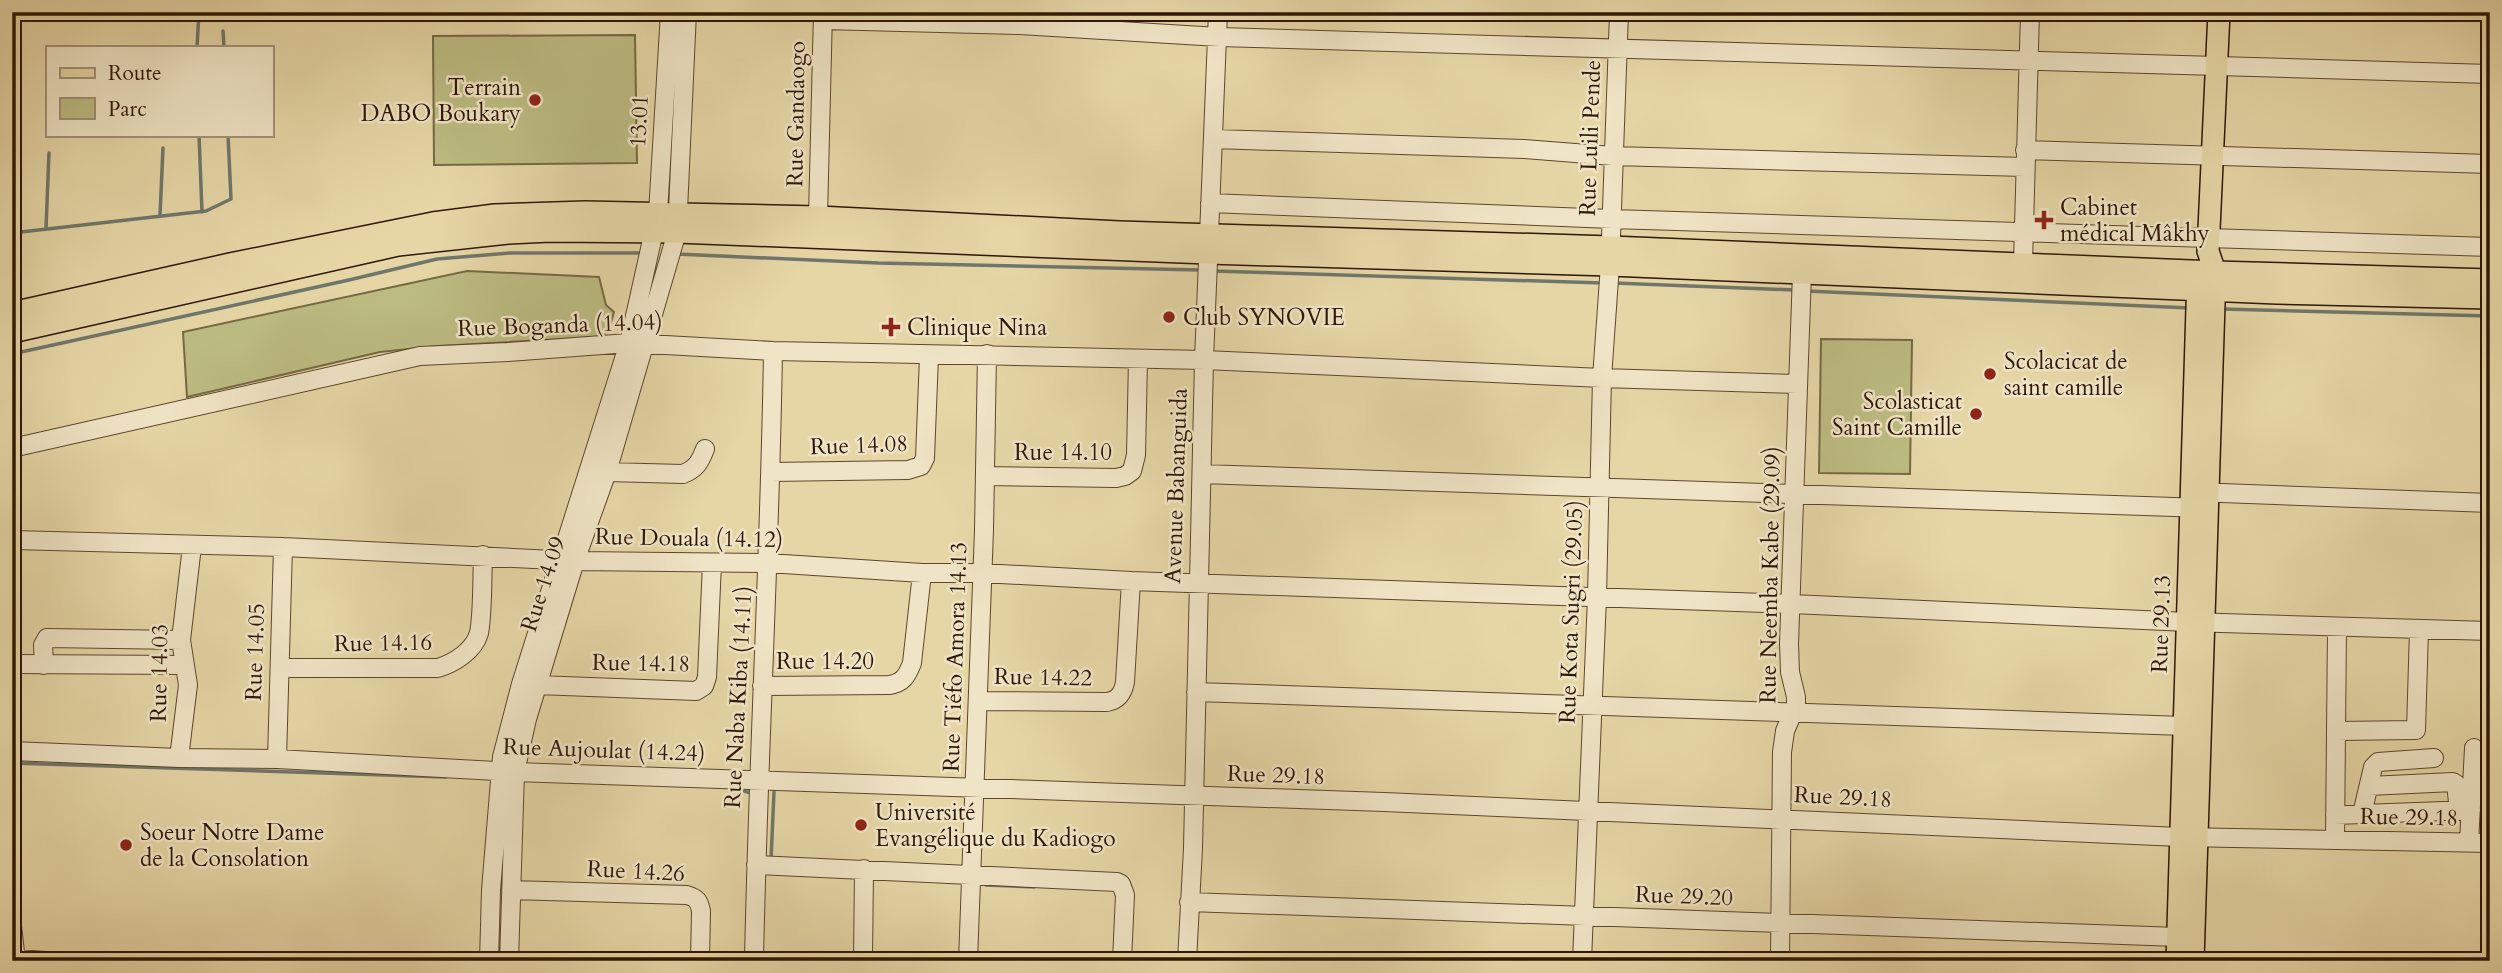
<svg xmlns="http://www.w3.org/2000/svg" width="2502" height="973" font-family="Cardo,serif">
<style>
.green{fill:#bcbc82;stroke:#766944;stroke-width:2}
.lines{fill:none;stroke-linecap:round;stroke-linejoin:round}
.stream{stroke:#6f776c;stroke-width:3.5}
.minor-casing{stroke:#5d462d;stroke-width:20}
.major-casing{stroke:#2f1605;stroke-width:24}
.minor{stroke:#efe4c5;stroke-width:18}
.major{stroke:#e6d6a6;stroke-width:21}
.poi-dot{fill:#8f2418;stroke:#efe4c5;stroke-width:2.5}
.labels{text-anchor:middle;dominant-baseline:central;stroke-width:5;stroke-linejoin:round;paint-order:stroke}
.poi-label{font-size:23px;fill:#2f1605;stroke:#efe4c5;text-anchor:start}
.street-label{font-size:23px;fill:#2f1605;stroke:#efe4c5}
</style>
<rect width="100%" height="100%" fill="#e6d6a6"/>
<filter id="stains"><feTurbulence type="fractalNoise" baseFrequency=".00286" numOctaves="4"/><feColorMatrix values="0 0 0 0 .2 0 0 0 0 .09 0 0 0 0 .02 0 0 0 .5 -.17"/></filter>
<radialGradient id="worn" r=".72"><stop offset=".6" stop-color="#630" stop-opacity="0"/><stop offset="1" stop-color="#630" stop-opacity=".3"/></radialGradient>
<!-- green -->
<path class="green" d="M635 35 637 163 434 165 433 36Z
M467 271 599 277 606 305 614 312 608 332 597 337 438 346 380 352 187 397 183 332Z
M1821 339 1912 340 1910 474 1819 473Z"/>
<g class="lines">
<!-- stream -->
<path class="stream" d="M12 17 66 12
M223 31 224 47
M197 47 199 12
M12 124H18L12 200
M199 135 202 212
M160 215 163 148
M46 228 49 153
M12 233 206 211 231 199 228 135
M676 254 878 263 1201 270
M1212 271 1603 283
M1614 283 1795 290
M1806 291 2190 308
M2222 309 2490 316
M12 354 349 280 437 259 510 253H644
M12 763 446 777
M730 787 751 793
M771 860 774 792
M986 885 1034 887"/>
<!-- minor casing -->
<g class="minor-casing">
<path id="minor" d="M823 20 1020 25 1219 37 2490 74
M1214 139 1524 149 1613 156 2025 167
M2025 150 2490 164
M1210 203 1612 219 2490 247
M818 217 823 12
M2023 263 2030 12
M12 448 420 356 508 352 629 343 773 351 1204 360 1602 378 1798 384
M607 472 683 474C696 469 700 462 705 449
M771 472 908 470 921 466 925 458 929 356
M1202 474 2204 508
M985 476 1116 478 1125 476 1132 471 1136 455 1138 359
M2195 492 2490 503
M12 540 283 547 575 561 768 563 922 573H982L1131 581 1792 604 2188 622 2490 631
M12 664 185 665
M44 665 43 645 47 638 181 640
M280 668H438C454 663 474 651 479 633 483 612 482 578 483 555
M537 685 696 691 704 686 707 677 712 563
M762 686 889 685C903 683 907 676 912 663L922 573
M1196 692 2184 726
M978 701 1107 702C1119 700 1123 693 1125 682L1131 581
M2336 731 2416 730 2419 629
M12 751 179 758 277 759 515 772 1384 802 2180 837 2490 843
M179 758 188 685 181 640 192 546
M277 759 283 547
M2369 786 2453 782 2456 784 2459 811
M2362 814 2373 767 2378 762 2434 758
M2335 815 2471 810
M2335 840 2337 627
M2469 843 2474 748
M756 865 1117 882 1121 884 1125 895 1122 961
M511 890 687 895C697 898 699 901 701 911L700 961
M1189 902 2178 937
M12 926 16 961
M16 959 46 961
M489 961 491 890 502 757 521 684 629 343 658 213 670 12
M509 961 515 772 527 719 575 561 607 472 677 232 687 12
M754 961C758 757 770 555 773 351
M863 961 864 869
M968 961 984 530 987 354
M1187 961 1193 848 1204 360 1218 12
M1582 961 1597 597 1602 378 1610 265 1619 12
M1780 961 1782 752 1785 731 1796 705V697L1790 672 1789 644 1802 273"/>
</g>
<!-- major casing -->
<g class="major-casing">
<path id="major" d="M12 313 230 264 433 223 495 215 585 212 818 217 1119 232 1611 247 2215 272 2490 280
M12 332 398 245 508 233 550 231 677 232 1208 253 1610 265 2277 293 2490 298
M2177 961 2198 275
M2193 961 2215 272 2208 251 2219 12"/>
</g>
<!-- minor -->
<use href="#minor" class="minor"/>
<!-- major -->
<use href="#major" class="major"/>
</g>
<!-- markers -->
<g class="poi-dot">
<circle cx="535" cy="100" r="7"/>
<path d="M2040.5 209.5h7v7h7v7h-7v7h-7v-7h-7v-7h7z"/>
<circle cx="1169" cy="317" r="7"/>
<path d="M887.5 316.5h7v7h7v7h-7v7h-7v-7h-7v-7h7z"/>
<circle cx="1990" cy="374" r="7"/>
<circle cx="1976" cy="414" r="7"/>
<circle cx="861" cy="825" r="7"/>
<circle cx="126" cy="845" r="7"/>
</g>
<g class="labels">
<!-- poi labels -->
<g class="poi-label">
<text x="521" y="87" text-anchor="end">Terrain<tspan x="521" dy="26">DABO Boukary</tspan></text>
<text x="2060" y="207">Cabinet<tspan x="2060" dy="26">médical Mâkhy</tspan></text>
<text x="1183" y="317">Club SYNOVIE</text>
<text x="907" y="327">Clinique Nina</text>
<text x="2004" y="361">Scolacicat de<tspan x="2004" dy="26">saint camille</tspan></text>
<text x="1962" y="401" text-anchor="end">Scolasticat<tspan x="1962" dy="26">Saint Camille</tspan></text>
<text x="875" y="812">Université<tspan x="875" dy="26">Evangélique du Kadiogo</tspan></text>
<text x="140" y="832">Soeur Notre Dame<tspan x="140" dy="26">de la Consolation</tspan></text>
</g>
<!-- street labels -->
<g class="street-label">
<text transform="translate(796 114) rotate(-89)">Rue Gandaogo</text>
<text transform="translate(639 121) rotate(-87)">13.01</text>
<text transform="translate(1590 138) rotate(-88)">Rue Luili Pende</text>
<text transform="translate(560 325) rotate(-2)">Rue Boganda (14.04)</text>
<text transform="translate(859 445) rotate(-2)">Rue 14.08</text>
<text x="1063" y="452">Rue 14.10</text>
<text transform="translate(1176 486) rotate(-88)">Avenue Babanguida</text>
<text transform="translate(689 538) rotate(1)">Rue Douala (14.12)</text>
<text transform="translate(1770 575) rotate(-89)">Rue Neemba Kabe (29.09)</text>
<text transform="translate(543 584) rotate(-72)">Rue 14.09</text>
<text transform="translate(1571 612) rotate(-88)">Rue Kota Sugri (29.05)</text>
<text transform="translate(2161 624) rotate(-88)">Rue 29.13</text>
<text transform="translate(383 643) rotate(-1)">Rue 14.16</text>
<text transform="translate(255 652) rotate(-88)">Rue 14.05</text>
<text transform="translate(955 657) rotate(-88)">Rue Tiéfo Amora 14.13</text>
<text x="825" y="661">Rue 14.20</text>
<text transform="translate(641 663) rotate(1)">Rue 14.18</text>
<text transform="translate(159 673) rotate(-89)">Rue 14.03</text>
<text transform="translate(1043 677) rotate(1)">Rue 14.22</text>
<text transform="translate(738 697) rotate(-87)">Rue Naba Kiba (14.11)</text>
<text transform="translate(604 750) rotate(2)">Rue Aujoulat (14.24)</text>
<text transform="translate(1276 775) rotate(2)">Rue 29.18</text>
<text transform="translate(1843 797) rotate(3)">Rue 29.18</text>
<text transform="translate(2409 817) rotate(1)">Rue 29.18</text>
<text transform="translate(636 871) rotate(3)">Rue 14.26</text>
<text transform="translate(1684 896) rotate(2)">Rue 29.20</text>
</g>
</g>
<!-- margin -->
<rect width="2502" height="973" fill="none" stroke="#e6d6a6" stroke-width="42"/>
<rect x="14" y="14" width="2474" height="945" fill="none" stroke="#2f1605" stroke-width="3.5"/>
<rect x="21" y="21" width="2460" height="931" fill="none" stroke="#2f1605" stroke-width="2"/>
<!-- legend -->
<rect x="46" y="46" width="228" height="91" fill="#efe4c5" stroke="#a29278" stroke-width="2"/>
<rect x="60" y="68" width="35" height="10" fill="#e6d6a6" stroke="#a29278" stroke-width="2"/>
<text x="108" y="80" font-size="21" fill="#2f1605">Route</text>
<rect x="60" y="98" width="35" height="21" fill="#bcbc82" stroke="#a29278" stroke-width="2"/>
<text x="108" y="116" font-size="21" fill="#2f1605">Parc</text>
<rect width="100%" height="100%" filter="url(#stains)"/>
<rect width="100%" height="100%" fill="url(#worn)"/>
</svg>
